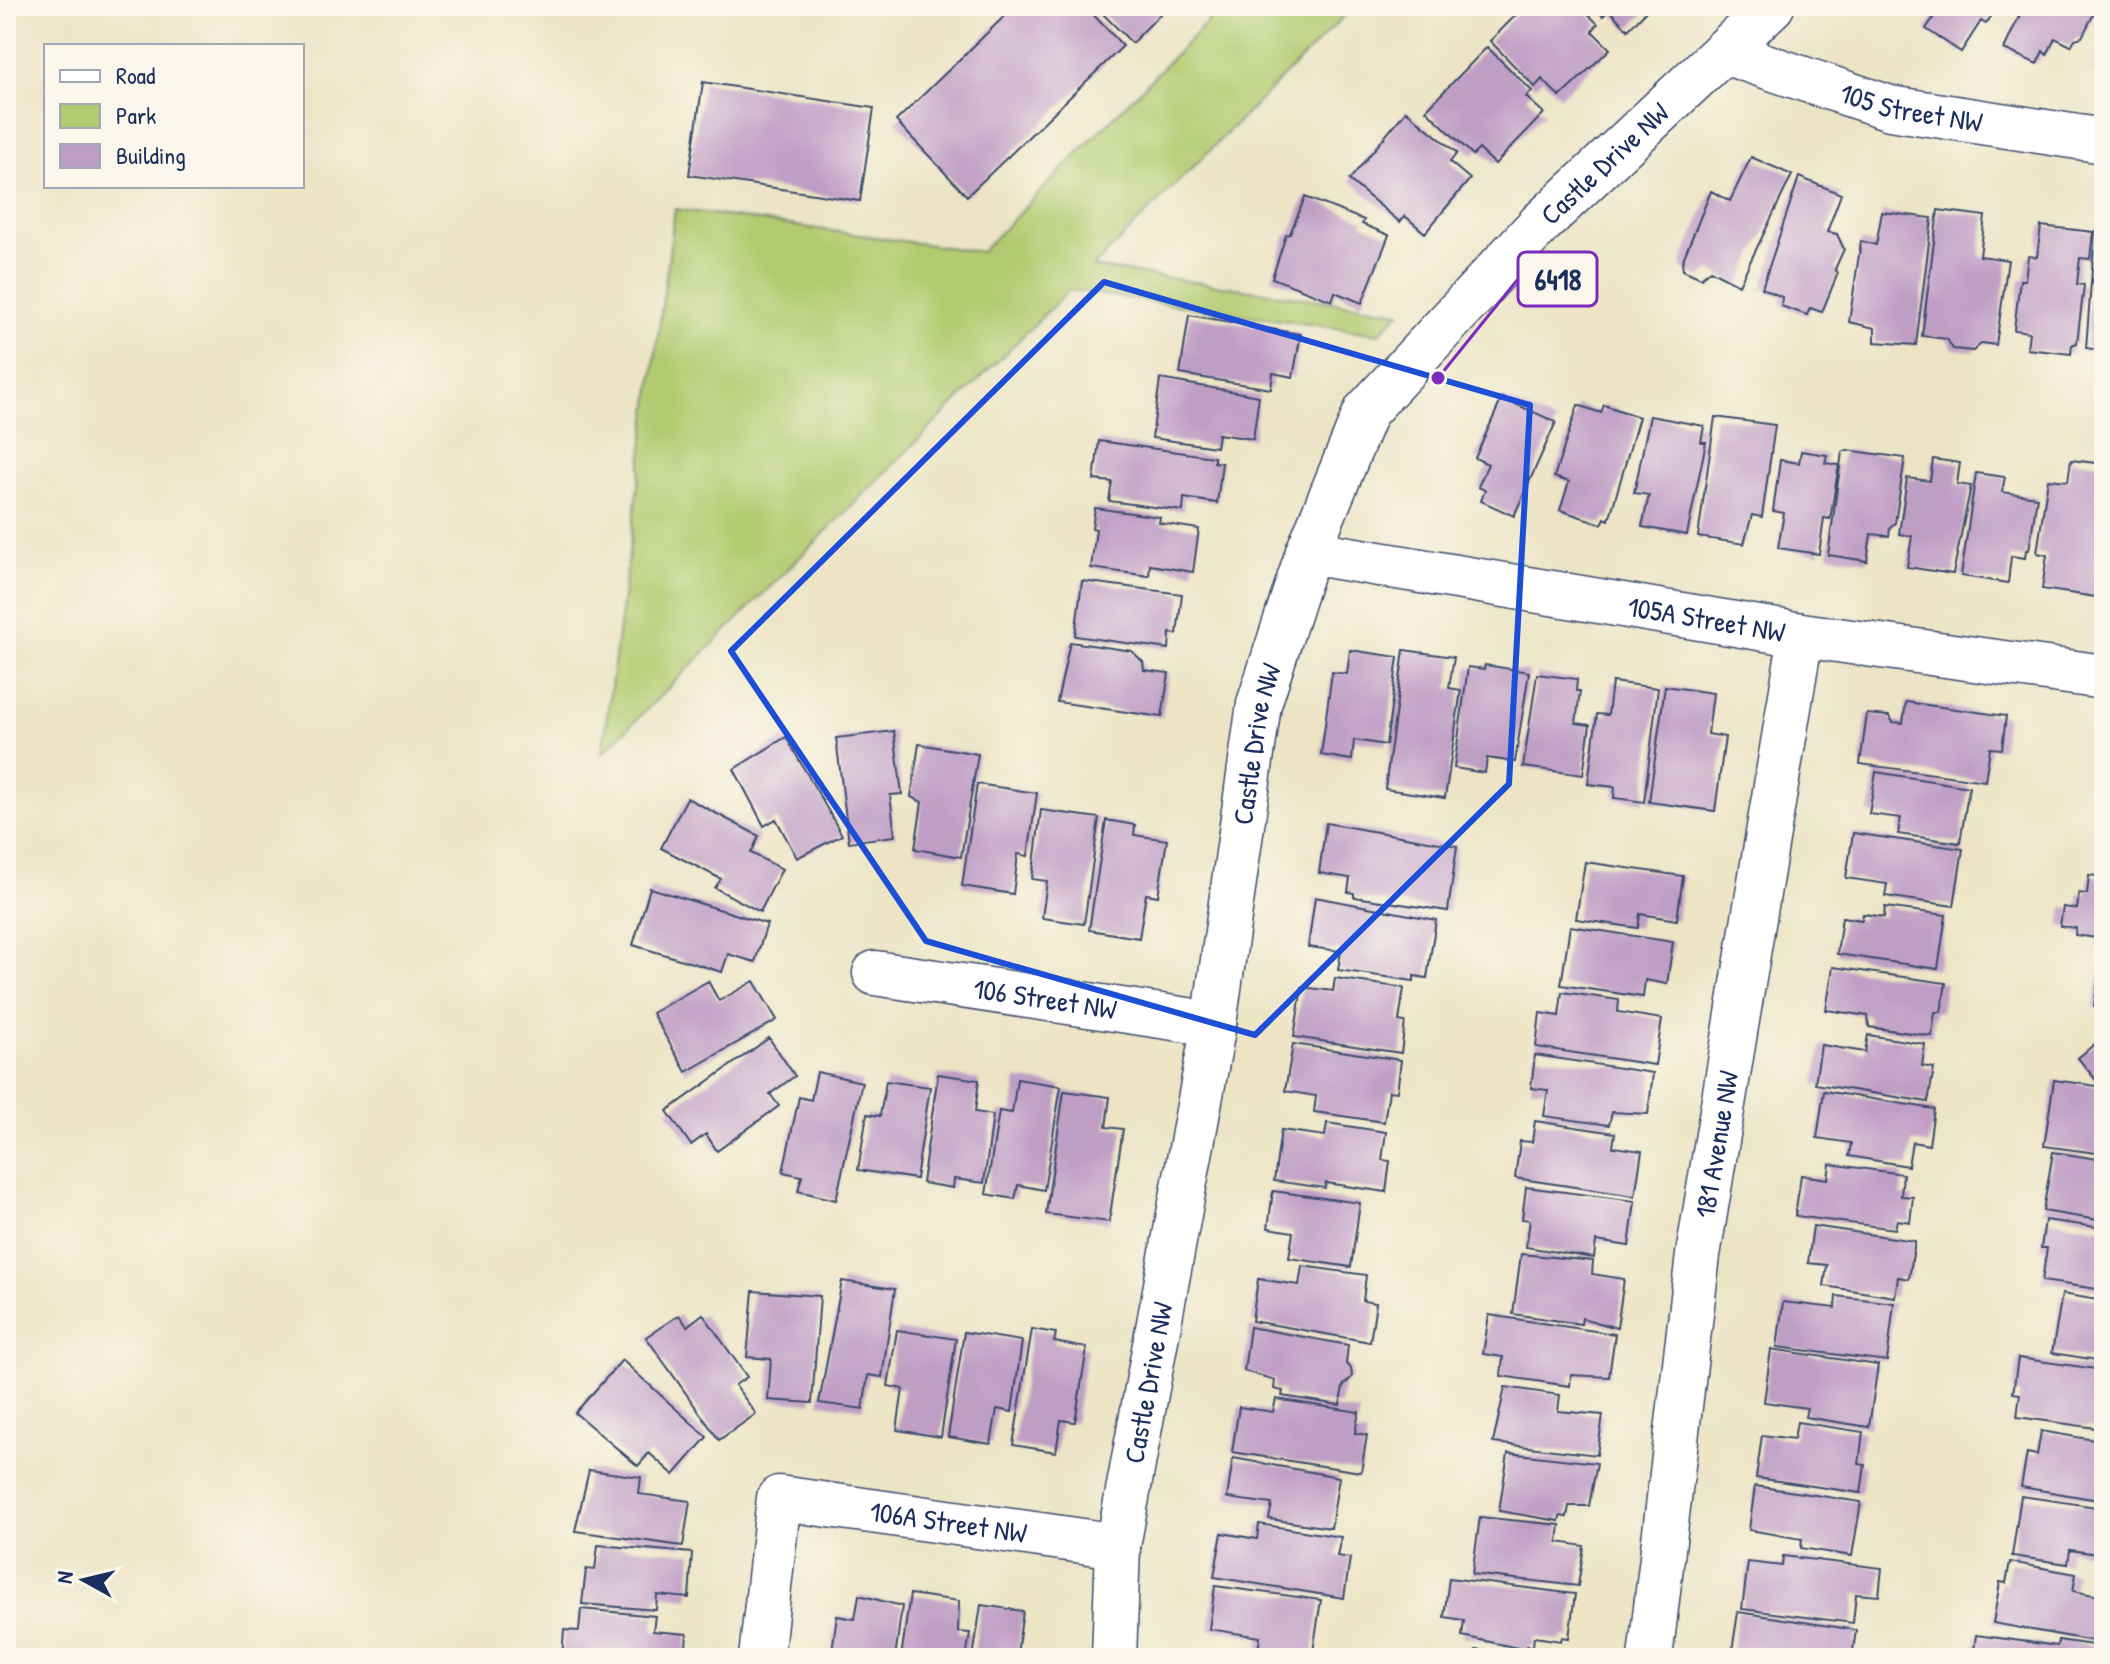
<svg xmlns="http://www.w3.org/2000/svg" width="2110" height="1664" font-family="'Patrick Hand',sans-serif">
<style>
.green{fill:#b2cb70;stroke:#667d67;stroke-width:2}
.building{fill:#bf9ec5}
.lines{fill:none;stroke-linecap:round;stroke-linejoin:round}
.minor-casing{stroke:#3a4a6d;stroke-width:47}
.minor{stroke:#fff;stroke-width:44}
.marked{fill:none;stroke:#1d4ed8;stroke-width:6;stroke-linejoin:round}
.labels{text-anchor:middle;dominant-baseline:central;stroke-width:7;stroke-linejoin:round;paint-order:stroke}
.street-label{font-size:28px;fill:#1b2f5e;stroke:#fbf7ec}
.leader{fill:none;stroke:#7b2cbf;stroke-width:3}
.callout-dot{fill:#7b2cbf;stroke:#fbf7ec;stroke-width:3}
.callout{fill:#fbf7ec;stroke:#7b2cbf;stroke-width:3}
.callout-label{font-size:30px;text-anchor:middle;font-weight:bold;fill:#1b2f5e}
</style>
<rect width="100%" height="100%" fill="#fbf7ec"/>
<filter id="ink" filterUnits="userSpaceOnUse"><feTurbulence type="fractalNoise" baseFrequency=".0125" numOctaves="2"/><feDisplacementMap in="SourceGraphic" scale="16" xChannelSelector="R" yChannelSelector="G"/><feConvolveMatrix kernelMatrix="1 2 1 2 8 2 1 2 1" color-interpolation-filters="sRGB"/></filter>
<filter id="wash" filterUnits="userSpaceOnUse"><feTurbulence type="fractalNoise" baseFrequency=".006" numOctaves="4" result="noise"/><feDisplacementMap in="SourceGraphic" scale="32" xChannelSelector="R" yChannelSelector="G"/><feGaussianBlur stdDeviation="1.8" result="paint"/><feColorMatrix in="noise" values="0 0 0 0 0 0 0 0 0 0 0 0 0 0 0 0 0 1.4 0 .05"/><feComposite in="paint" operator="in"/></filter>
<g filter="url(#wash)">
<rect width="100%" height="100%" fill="#ece4c4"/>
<!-- green -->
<path class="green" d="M1223 6H1354L1093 267 1400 312 1378 334 1069 290 602 754 675 209 981 252Z"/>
<g id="blocks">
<!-- building -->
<path class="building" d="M1015 6H1085L1123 46 967 196 896 121Z
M1095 6H1168L1132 43Z
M1525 6H1580L1598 24 1592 31 1610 49 1560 97 1542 79 1535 87 1490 41Z
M1593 6H1651L1628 30 1609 10 1603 16Z
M1941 6H1998L1986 24 1981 21 1961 52 1926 29Z
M2024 6H2098L2082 37 2075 39 2071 46 2055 38 2047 55 2043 51 2037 64 2004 49Z
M2104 35V69L2094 66Z
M1487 47 1532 91 1526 97 1544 113 1495 164 1479 149 1473 155 1426 110Z
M703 82 874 108 860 201 689 175Z
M1406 111 1457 153 1450 162 1470 179 1425 233 1405 216 1400 222 1349 180Z
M1751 157 1792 175 1739 285 1710 270 1701 278 1683 270 1682 262 1711 191 1730 201Z
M1799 177 1841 194 1827 232 1837 234 1844 249 1835 269 1838 273 1822 312 1810 308 1807 315 1781 306 1782 297 1762 288Z
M1305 197 1364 220 1362 224 1389 235 1362 303 1335 292 1332 301 1272 278 1286 235 1290 234Z
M1938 210 1985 216 1980 256 2008 260 1996 345 1982 343 1973 351 1953 349 1947 339 1922 336Z
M1882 212 1932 218 1916 345 1875 342V328L1849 322 1861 241 1876 245Z
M2041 226 2093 232 2090 259 2080 258 2077 284 2084 285 2077 343 2072 345 2071 354 2027 349 2029 332 2014 330 2020 280H2025L2028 256 2037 257Z
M2095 231 2104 232V351L2086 348Z
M1189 315 1301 334 1293 377 1273 373 1271 389 1180 374Z
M1160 379 1259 396 1253 439 1218 434 1216 447 1152 438Z
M1502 398 1556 422 1514 516 1481 501 1485 490 1478 487 1488 464 1475 458Z
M1578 405 1601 413 1604 405 1639 417 1609 520 1605 518 1602 524 1560 510 1569 482 1554 477Z
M1650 416 1704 426 1701 442H1706L1687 535 1642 527 1649 495 1634 493Z
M1715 417 1775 425 1762 517 1752 515 1744 544 1698 537Z
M1099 441 1214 457V462L1222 463 1217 503 1184 498 1183 511 1109 501 1112 482 1094 480Z
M1847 450 1905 458 1895 523 1890 527 1889 536 1871 534 1867 561 1828 555 1842 452Z
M1801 451 1827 455 1825 463 1839 465 1830 519 1824 518 1819 554 1778 548 1784 513 1773 511 1780 460 1799 463Z
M1933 459 1960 463 1957 484 1971 486 1953 574 1907 567 1912 536 1899 534 1907 478 1930 481Z
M2071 460 2104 464 2103 546 2096 597 2042 589 2047 555 2037 553 2048 479 2068 481Z
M1976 473 2005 477 2002 492 2037 497 2029 550H2026L2025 558 2011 556 2008 583 1961 576Z
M1095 508 1160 517 1159 523 1199 529 1193 572 1150 565 1149 576 1091 568 1096 529 1092 528Z
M1082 581 1182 594 1177 634 1170 633 1169 649 1075 636Z
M1070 642 1132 651 1143 662 1144 670 1169 673 1162 717 1057 702Z
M1350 650 1398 657 1386 745 1354 740 1352 760 1321 755 1332 672 1347 674Z
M1404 650 1454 657 1449 688 1461 690 1445 798 1385 789Z
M1485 665 1529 672 1515 762 1487 758 1485 773 1454 768 1468 667 1484 669Z
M1537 674 1577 679 1576 691H1580L1576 723 1590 725 1583 775 1523 767Z
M1612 682 1658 688 1644 802 1614 798 1615 787 1588 784 1597 714 1608 715Z
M1665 686 1713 693 1708 734 1725 737 1715 811 1649 802Z
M1906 702 2006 716 2002 749 1990 748 1985 781 1860 764 1867 714 1889 716 1893 722 1903 723Z
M894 731 902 794 890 795 895 836 849 842 836 738Z
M786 737 842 835 797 858 776 819 764 826 734 769Z
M919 744 978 754 961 857 915 849 922 802 911 797Z
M1876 772 1969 787 1960 843 1898 834 1901 818 1869 814Z
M977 784 1037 793 1028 856 1018 854 1013 894 962 886Z
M687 798 759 836 751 853 782 869 760 912 715 888 721 879 661 848Z
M1041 810 1099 818 1084 924 1042 918 1047 881 1032 879Z
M1106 820 1135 825 1134 835 1167 840 1158 896 1146 894 1139 938 1089 930Z
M1326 823 1457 846 1448 911 1354 897V893L1348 892 1350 878 1319 873Z
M1853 833 1963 849 1954 906 1885 896 1887 884 1846 878Z
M1585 862 1683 876 1677 920 1640 914 1638 928 1576 919Z
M2089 875 2104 877V939L2075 935 2076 928 2060 926 2063 907 2077 909 2079 893 2087 894Z
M650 888 767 924 755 962 728 954 722 972 633 945Z
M1315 897 1436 920 1427 978 1414 976V981L1338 970 1341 951 1308 947Z
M1885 907 1946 915 1938 969 1837 954 1842 917 1862 920 1863 914 1884 917Z
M1570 926 1673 942 1667 984 1645 980 1643 997 1561 985Z
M2102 958H2104V1008L2094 1006Z
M1833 967 1946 983 1941 1012H1935L1932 1036 1869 1027 1868 1016 1826 1010Z
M1335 978 1404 988 1399 1021 1405 1022 1401 1053 1294 1037 1302 987 1333 991Z
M708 981 719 1001 754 981 777 1020 686 1072 652 1013Z
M1562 992 1619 1000 1618 1012 1662 1019 1655 1065 1536 1047 1540 1013 1559 1016Z
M2102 1012H2104V1081L2095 1079 2078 1058 2097 1042Z
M1868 1035 1925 1044 1922 1066 1934 1068 1928 1102 1815 1084 1821 1045 1865 1052Z
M769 1038 795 1076 770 1094 779 1106 717 1151 706 1134 691 1145 667 1111Z
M1293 1044 1401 1060 1397 1092 1389 1091 1384 1122 1314 1112 1316 1096 1285 1091Z
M1535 1055 1653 1073 1648 1114 1612 1112 1609 1125 1544 1116 1548 1090 1531 1088Z
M817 1072 862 1082 836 1200 798 1191 802 1176 783 1172 799 1097 811 1100Z
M938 1074 979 1080 975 1112 993 1115 984 1183 954 1179 953 1188 922 1183Z
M1017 1079 1061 1086 1044 1190 1018 1185 1015 1199 986 1194 999 1111 1012 1113Z
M2054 1080 2104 1087V1154L2044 1146Z
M886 1081 930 1087 916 1179 858 1170 867 1114 880 1116Z
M1064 1091 1110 1097 1106 1127 1123 1129 1109 1222 1046 1214Z
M1824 1091 1934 1109 1929 1145 1912 1142 1908 1166 1849 1156 1851 1143 1817 1138Z
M1535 1121 1615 1133 1613 1147 1642 1151 1635 1196 1515 1178 1520 1141 1532 1142Z
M1327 1123 1386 1132 1382 1160 1390 1161 1386 1192 1326 1183 1325 1188 1274 1181 1281 1130 1325 1136Z
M2053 1152 2104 1160V1221L2043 1211Z
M1830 1164 1903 1174 1901 1196 1913 1197 1910 1222 1897 1220 1895 1229 1795 1216 1801 1175 1828 1179Z
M1526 1187 1635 1201 1629 1246 1596 1241 1594 1258 1526 1247 1530 1220 1522 1219Z
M1273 1191 1360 1203 1351 1267 1289 1258 1293 1232 1268 1228Z
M2045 1220 2104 1228V1290L2042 1281 2047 1248H2041Z
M1813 1226 1915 1241 1909 1279 1898 1277 1895 1297 1824 1286 1827 1265 1808 1263Z
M1521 1254 1593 1261 1592 1274 1624 1279 1617 1328 1582 1318 1581 1324 1513 1314Z
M1302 1266 1366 1275 1363 1301 1376 1303 1370 1342 1252 1321 1258 1279 1299 1285Z
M842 1281 895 1289 882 1377 868 1375 863 1409 819 1403Z
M753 1291 820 1296 812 1403 768 1400 771 1359 747 1357Z
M2062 1294 2104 1301V1361L2052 1353Z
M1836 1296 1894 1303 1887 1361 1777 1347 1783 1302 1835 1308Z
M703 1314 747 1377 735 1385 756 1414 719 1440 646 1337 679 1315 687 1326Z
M1489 1315 1615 1334 1609 1377 1571 1375 1570 1386 1501 1376 1503 1357 1483 1354Z
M1250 1327 1348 1345 1346 1364 1351 1368 1352 1377 1343 1386 1340 1405 1282 1396 1283 1391 1274 1389 1275 1380 1244 1371Z
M1032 1329 1056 1333 1054 1342 1087 1348 1075 1422 1061 1420 1056 1452 1013 1445Z
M897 1330 956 1339 941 1437 897 1430 903 1389 888 1386Z
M964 1332 1022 1341 1012 1412 997 1409 991 1444 948 1437Z
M1771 1349 1878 1365 1869 1427 1805 1417 1807 1408 1764 1402Z
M2018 1358 2104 1370 2103 1429 2017 1417 2020 1394 2013 1393Z
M622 1360 707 1437 674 1475 649 1453 638 1466 575 1413Z
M1505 1387 1560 1395 1558 1411 1603 1415 1597 1455 1493 1443Z
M1276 1399 1359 1412 1355 1433 1367 1435 1361 1472 1232 1452 1239 1407 1273 1412Z
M1797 1422 1863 1432 1859 1464 1865 1465 1861 1493 1756 1478 1762 1435 1794 1439Z
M2041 1431 2100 1441 2099 1452H2104V1501L2021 1487 2027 1453 2037 1455Z
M1508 1453 1597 1463 1589 1506H1569L1567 1517 1560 1516 1559 1521 1499 1511Z
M1233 1458 1339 1477 1331 1528 1269 1519 1272 1504 1227 1498Z
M589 1470 641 1477 639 1494 690 1501 683 1546 575 1531Z
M1755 1486 1861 1502 1852 1556 1801 1548 1802 1539 1749 1530Z
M2021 1496 2104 1508V1555L2070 1550 2068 1564 2012 1556Z
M1480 1517 1560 1525 1558 1542 1584 1546 1578 1586 1472 1574Z
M1259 1524 1341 1537 1337 1556 1350 1558 1344 1598 1214 1577 1222 1533 1257 1539Z
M598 1545 692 1553 689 1598 657 1595 656 1610 582 1604 586 1569 595 1570Z
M1783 1556 1882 1568 1879 1596 1856 1594 1853 1623 1742 1609 1748 1562 1782 1566Z
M2010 1562 2076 1574 2073 1591 2104 1597 2099 1642 1993 1623 2000 1582 2006 1583Z
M1449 1578 1575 1594 1569 1638 1562 1637 1561 1641 1534 1637 1533 1646H1527V1650L1462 1636 1464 1620 1444 1617Z
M1215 1586 1321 1600 1312 1658 1258 1651 1260 1637 1209 1629Z
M910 1594 959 1601 958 1632 970 1633 966 1658H901Z
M859 1595 902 1606 895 1658H831L837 1616 855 1619Z
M981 1605 1023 1611 1017 1654 1032 1658H973Z
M581 1609 655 1616 653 1631 687 1634 685 1658H562L564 1630 579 1631Z
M1738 1612 1856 1630 1852 1658H1731Z
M1976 1635 2057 1646 2058 1640 2093 1645 2091 1658H1973Z
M1476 1650 1504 1652 1503 1658H1475Z"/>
</g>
</g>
<g filter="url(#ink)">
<use href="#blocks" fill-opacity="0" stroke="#3a4a6d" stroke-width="2"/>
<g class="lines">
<!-- minor casing -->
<g class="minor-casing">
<g id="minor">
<path id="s1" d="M1724 52 1890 108 2104 141"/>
<path id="s2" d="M1308 552 1801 635 2104 677"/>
<path id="s3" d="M875 973 1214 1024"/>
<path id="s4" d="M761 1658 779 1498 1118 1546"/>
<path id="s5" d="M1114 1658 1118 1546 1214 1024 1259 704 1308 552 1366 411 1540 224 1772 6"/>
<path id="s6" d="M1650 1658 1698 1255 1801 635"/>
</g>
</g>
<!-- minor -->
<use href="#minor" class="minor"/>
</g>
</g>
<!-- marked area -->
<path class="marked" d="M1104 282 1530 405 1509 784 1255 1035 926 941 731 651Z"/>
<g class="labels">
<!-- street labels -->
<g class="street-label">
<text stroke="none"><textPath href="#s1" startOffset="196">105 Street NW</textPath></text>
<text stroke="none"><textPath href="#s5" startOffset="1622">Castle Drive NW</textPath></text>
<text stroke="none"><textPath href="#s2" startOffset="404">105A Street NW</textPath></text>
<text stroke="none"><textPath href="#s5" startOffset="926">Castle Drive NW</textPath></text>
<text stroke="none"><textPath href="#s3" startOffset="172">106 Street NW</textPath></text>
<text stroke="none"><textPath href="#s6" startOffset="518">181 Avenue NW</textPath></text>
<text stroke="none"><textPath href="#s5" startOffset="278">Castle Drive NW</textPath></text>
<text stroke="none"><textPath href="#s4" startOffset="332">106A Street NW</textPath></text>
</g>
</g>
<!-- callouts -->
<path class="leader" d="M1438 378L1518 279"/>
<circle class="callout-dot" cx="1438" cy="378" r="8"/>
<rect class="callout" x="1518" y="252" width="79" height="54" rx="8"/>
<g class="callout-label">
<text x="1558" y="290">6418</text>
</g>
<!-- margin -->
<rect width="2110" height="1664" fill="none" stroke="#fbf7ec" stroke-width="32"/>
<!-- legend -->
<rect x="44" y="44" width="260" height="144" fill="#fbf7ec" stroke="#a1a7b3" stroke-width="2"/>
<rect x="60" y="70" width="40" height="12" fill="#ffffff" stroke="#a1a7b3" stroke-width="2"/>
<text x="116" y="84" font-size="24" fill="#1b2f5e">Road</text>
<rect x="60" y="104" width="40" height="24" fill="#b2cb70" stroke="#a1a7b3" stroke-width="2"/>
<text x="116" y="124" font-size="24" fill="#1b2f5e">Park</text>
<rect x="60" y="144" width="40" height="24" fill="#bf9ec5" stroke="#a1a7b3" stroke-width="2"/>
<text x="116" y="164" font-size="24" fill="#1b2f5e">Building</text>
<!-- north arrow -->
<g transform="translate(84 1580) rotate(278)" stroke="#fbf7ec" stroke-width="6" paint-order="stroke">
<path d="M0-6L14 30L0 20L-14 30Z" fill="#1b2f5e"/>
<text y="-12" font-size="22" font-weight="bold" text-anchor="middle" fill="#1b2f5e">N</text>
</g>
</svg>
